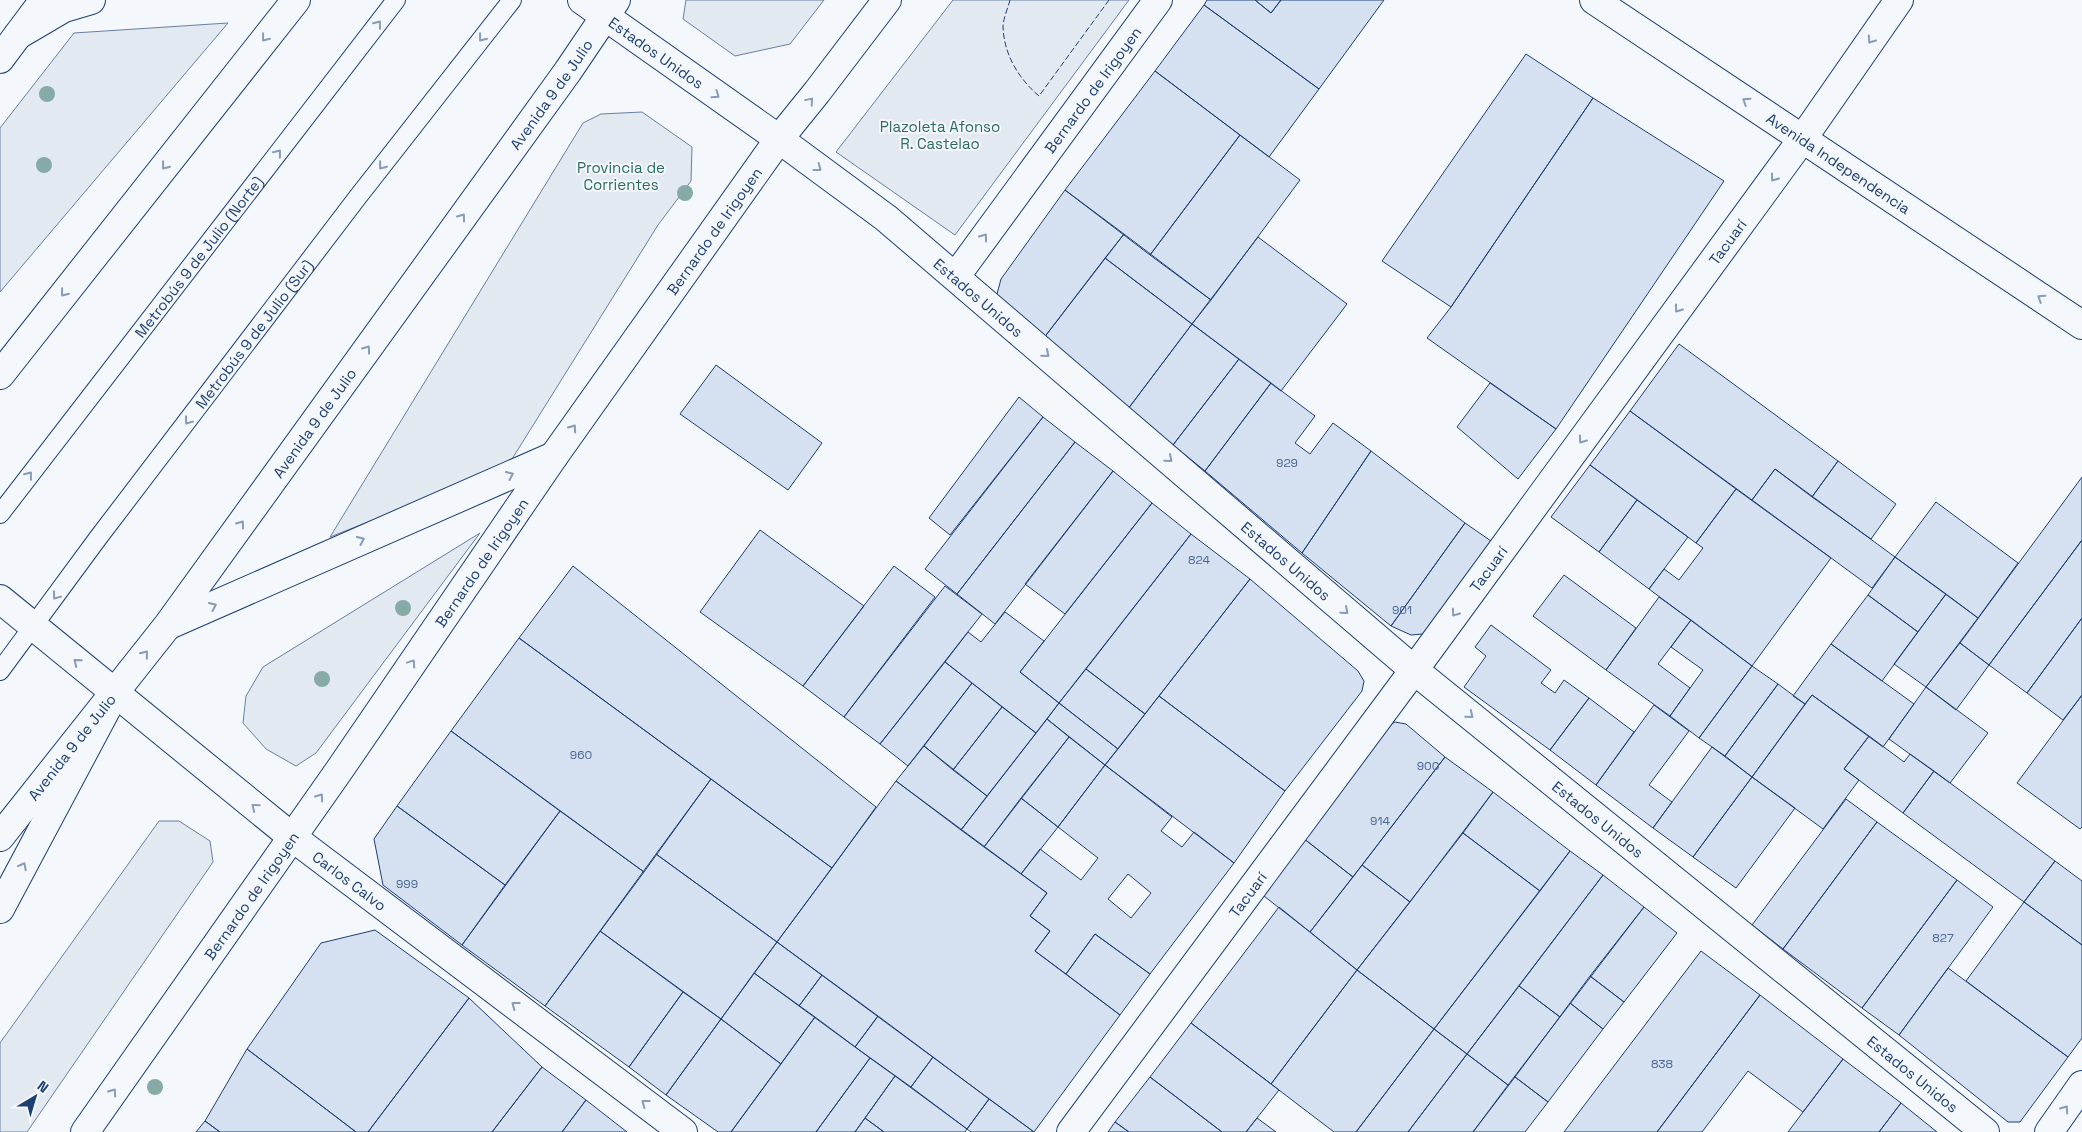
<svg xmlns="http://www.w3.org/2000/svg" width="2082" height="1132" font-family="'Space Grotesk',sans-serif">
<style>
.green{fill:#e3e9f0;stroke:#687fa3}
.building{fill:#d5e0f0;stroke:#1d3f73;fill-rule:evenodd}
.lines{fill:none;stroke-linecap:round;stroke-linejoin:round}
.service-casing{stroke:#1d3f73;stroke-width:20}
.minor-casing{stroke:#1d3f73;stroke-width:30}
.tertiary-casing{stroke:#1d3f73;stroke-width:30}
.primary-casing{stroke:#1d3f73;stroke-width:30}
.trunk-casing{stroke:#1d3f73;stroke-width:30}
.motorway-casing{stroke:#1d3f73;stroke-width:30}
.service{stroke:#f4f7fb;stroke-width:18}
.minor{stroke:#f4f7fb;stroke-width:28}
.tertiary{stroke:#f4f7fb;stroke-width:28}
.primary{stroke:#f4f7fb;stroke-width:28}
.trunk{stroke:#f4f7fb;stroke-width:28}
.motorway{stroke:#f4f7fb;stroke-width:28}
.fence{stroke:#1d3f73;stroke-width:1;stroke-dasharray:6 2.5;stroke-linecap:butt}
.tree{fill:#86aba6}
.oneway{stroke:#889bb7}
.labels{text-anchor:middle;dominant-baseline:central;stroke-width:4;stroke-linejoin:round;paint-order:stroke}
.number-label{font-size:12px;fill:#4b6792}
.street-label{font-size:15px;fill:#1d3f73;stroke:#f4f7fb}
.park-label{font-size:15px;fill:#2c6c60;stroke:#f4f7fb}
</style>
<rect width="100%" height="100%" fill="#f4f7fb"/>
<!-- green -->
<path class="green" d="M686 0H824L790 44 735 56 683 19Z
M953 0H1129L955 235 836 152Z
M228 23 0 292V128L74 33Z
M642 112 692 147 691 181 658 225 507 467 330 537 583 123 601 114Z
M480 533 316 753 296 766 266 749 243 723 246 696 263 667Z
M159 821H179L210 841 213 862 27 1132H0V1043Z"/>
<!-- building -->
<path class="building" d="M1207 0H1255L1271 13 1281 0H1384L1319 89 1204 5Z
M1255 0H1281L1271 13Z
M1204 5 1319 89 1269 157 1155 71Z
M1526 54 1593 98 1451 307 1382 261Z
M1155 71 1240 135 1150 255 1065 190Z
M1593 98 1724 181 1556 429 1427 338 1451 307Z
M1240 135 1300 180 1211 300 1150 255Z
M1065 190 1124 234 1040 343 1001 308 997 294 1001 279Z
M1124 234 1211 300 1192 324 1105 258Z
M1258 237 1347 304 1281 391 1192 324Z
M1105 258 1192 324 1128 409 1040 343Z
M1192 324 1239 359 1173 445 1128 409Z
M1679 344 1838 461 1812 497 1775 469 1752 500 1630 411Z
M1239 359 1271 383 1205 471 1173 445Z
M716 365 822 443 788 490 680 414Z
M1271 383 1315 416 1295 443 1310 454 1333 423 1371 451 1302 553 1205 471Z
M1490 383 1556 429 1518 479 1457 427Z
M1019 397 1043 417 950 535 929 518Z
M1630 411 1736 489 1696 543 1590 465Z
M1043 417 1075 442 957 594 925 569Z
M1075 442 1113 471 995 624 957 594Z
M1371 451 1465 523 1391 626 1302 553Z
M1838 461 1896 504 1871 539 1812 497Z
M1590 465 1637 500 1599 552 1551 517Z
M1775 469 1895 557 1872 588 1752 500Z
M1113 471 1152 503 1065 614 1025 584Z
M2082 477V540L1989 665 1960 643Z
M1736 489 1831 558 1752 666 1649 589 1664 569 1679 580 1703 548 1696 543Z
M1637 500 1688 537 1649 589 1599 552Z
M1936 502 2018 563 1978 618 1895 557Z
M1152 503 1191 534 1059 703 1020 672Z
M1465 523 1491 541 1423 634 1411 635 1391 626Z
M760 530 864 606 803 686 700 612Z
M1191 534 1250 579 1145 714 1086 669Z
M2082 540V618L2027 693 1989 665Z
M1895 557 1946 594 1918 632 1868 595Z
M573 566 876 807 832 868 519 638Z
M894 566 935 597 844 717 803 686Z
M1564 575 1636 628 1606 670 1533 616Z
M1250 579 1358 671 1364 681 1362 691 1285 791 1159 696Z
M945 586 982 614 880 744 844 717Z
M1946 594 1978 618 1926 687 1894 664Z
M1868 595 1918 632 1882 681 1831 644Z
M1659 597 1691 620 1658 664 1690 688 1670 716 1606 670Z
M1005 612 1044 641 1020 672 1059 703 1036 733 945 662 968 632 981 642Z
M2082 618V695L2063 720 2027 693Z
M1691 620 1752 666 1699 738 1670 716 1703 670 1671 647Z
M1491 625 1551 670 1541 683 1555 693 1564 680 1589 698 1550 750 1464 687 1486 656 1475 647Z
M519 638 711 779 644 872 451 731Z
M1960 643 1989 665 1956 710 1926 687Z
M1831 644 1914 704 1883 747 1812 695 1805 704 1793 696Z
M945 662 972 683 908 766 880 744Z
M1752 666 1778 684 1725 756 1699 738Z
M1086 669 1145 714 1118 749 1059 703Z
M972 683 1002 707 953 770 924 746Z
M1778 684 1805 704 1752 777 1725 756Z
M1926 687 1988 733 1950 783 1889 739Z
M1812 695 1869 736 1844 769 1859 780 1823 829 1752 777Z
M2082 695V827L2080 829 2017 783Z
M1159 696 1285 791 1234 863 1105 765Z
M1589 698 1634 732 1596 785 1550 750Z
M1059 703 1118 749 1105 765 1047 719Z
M1654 705 1689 731 1649 785 1672 802 1653 828 1596 785Z
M1002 707 1036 733 987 796 953 770Z
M1047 719 1069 737 984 847 961 830Z
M1395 722 1406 724 1445 757 1353 877 1303 838 1383 729Z
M451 731 560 811 505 885 397 806Z
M1869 736 1904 762 1910 754 1934 771 1903 813 1844 769Z
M1069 737 1105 765 1058 827 1021 798Z
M924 746 987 796 961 830 896 781Z
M1712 747 1752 777 1693 857 1653 828Z
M1445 757 1493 792 1410 902 1362 865Z
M1105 765 1172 817 1161 831 1182 847 1194 832 1234 863 1150 974 1095 934 1066 974 1035 951 1050 931 1030 916 1047 893 1021 874 1040 849 1081 880 1098 858 1058 827ZM1128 874 1151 893 1131 918 1108 899Z
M1934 771 2055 861 2024 902 1903 813Z
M1752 777 1795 808 1736 888 1693 857Z
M711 779 832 868 777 942 656 854Z
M896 781 1047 893 1030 916 1050 931 1035 951 1120 1015 1034 1132 777 942Z
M1493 792 1570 851 1540 891 1463 833Z
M1021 798 1058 827 1021 874 984 847Z
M1846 799 1877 822 1783 949 1752 925Z
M397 806 505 885 462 945 383 885 374 839Z
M560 811 644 872 545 1006 462 945Z
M1877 822 1957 880 1862 1008 1783 949Z
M1463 833 1540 891 1434 1029 1357 970Z
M1303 838 1353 877 1310 932 1260 893Z
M1570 851 1603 875 1467 1054 1434 1029Z
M656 854 777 942 721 1019 600 931Z
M2055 861 2082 881V945L2024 902Z
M1362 865 1410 902 1357 970 1310 932Z
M1603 875 1644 907 1560 1017 1519 986Z
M1957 880 1993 907 1899 1035 1862 1008Z
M2024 902 2082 945V1038L2068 1057 1966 981Z
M1279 907 1357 970 1271 1084 1191 1023Z
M1644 907 1677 933 1624 1002 1590 976Z
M375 930 469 998 368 1132H356L247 1049 321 943Z
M600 931 683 992 629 1067 545 1006Z
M1095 934 1150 974 1120 1015 1066 974Z
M777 942 822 975 799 1006 754 973Z
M1701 951 1760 995 1657 1132H1564Z
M1948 968 2068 1057 2020 1122H2008L1899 1035Z
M1357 970 1434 1029 1356 1132H1334L1271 1084Z
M754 973 815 1017 781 1064 721 1019Z
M822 975 878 1016 855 1047 799 1006Z
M1590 976 1624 1002 1603 1029 1570 1003Z
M1519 986 1560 1017 1508 1085 1467 1054Z
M683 992 721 1019 666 1095 629 1067Z
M1760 995 1843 1059 1803 1112 1748 1071 1702 1132H1657Z
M469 998 542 1067 492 1132H368Z
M1570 1003 1603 1029 1548 1102 1515 1077Z
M878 1016 933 1057 911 1087 855 1047Z
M815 1017 870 1058 816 1132H731Z
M721 1019 781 1064 731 1132H718L666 1095Z
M1191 1023 1279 1090 1246 1132H1222L1150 1077Z
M1434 1029 1467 1054 1408 1132H1356Z
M247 1049 356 1132H220L205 1121Z
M1467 1054 1508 1085 1473 1132H1408Z
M933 1057 989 1099 967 1129 911 1087Z
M870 1058 895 1076 855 1132H816Z
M1843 1059 1901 1103 1879 1132H1788Z
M542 1067 586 1100 562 1132H492Z
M895 1076 967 1129 965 1132H884L865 1118Z
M1150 1077 1222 1132H1129L1115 1122Z
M1515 1077 1548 1102 1525 1132H1473Z
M989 1099 1034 1132H971L967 1129Z
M586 1100 627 1132H562Z
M1901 1103 1937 1132H1879Z
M865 1118 884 1132H855Z
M1257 1118 1276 1132H1246Z
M205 1121 220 1132H196Z
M1115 1122 1129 1132H1108Z"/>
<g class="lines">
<!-- service casing -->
<g class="service-casing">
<g id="service">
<path id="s1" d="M0 514 396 0"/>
<path id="s2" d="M0 671 98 538 357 198 512 0"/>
</g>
</g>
<!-- minor casing -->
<g class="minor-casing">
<g id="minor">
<path id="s3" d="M582 0 779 139 886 218 1414 670 1985 1132"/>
<path id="s4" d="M956 276 1158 0"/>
<path id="s5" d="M0 599 292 837 683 1132"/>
<path id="s6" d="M1071 1132 1414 670 1803 138 1899 0"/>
<path d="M2049 1132 2082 1085"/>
</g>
</g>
<!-- tertiary casing -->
<g class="tertiary-casing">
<g id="tertiary">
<path d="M0 59 44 0"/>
<path id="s7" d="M85 1132 338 772 554 456 779 139 817 92 887 0"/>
</g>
</g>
<!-- primary casing -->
<g class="primary-casing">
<g id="primary">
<path id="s8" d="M1594 0 2082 325"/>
</g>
</g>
<!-- trunk casing -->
<g class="trunk-casing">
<g id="trunk">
<path d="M18 35 64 8 91 0"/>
<path d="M0 375 296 0"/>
<path d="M169 625 554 456"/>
<path id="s9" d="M0 837 168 625 568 71 616 0"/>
</g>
</g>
<!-- motorway casing -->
<g class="motorway-casing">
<path id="motorway" d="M0 909 115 693"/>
</g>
<!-- service -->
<use href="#service" class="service"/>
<!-- minor -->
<use href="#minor" class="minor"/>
<!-- tertiary -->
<use href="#tertiary" class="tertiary"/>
<!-- primary -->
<use href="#primary" class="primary"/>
<!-- trunk -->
<use href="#trunk" class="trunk"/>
<!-- motorway -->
<use href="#motorway" class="motorway"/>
<!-- fence -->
<path class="fence" d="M1010 0C1008 8 1003 19 1003 27 1004 55 1019 79 1039 96L1109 0"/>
</g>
<!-- trees -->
<g class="tree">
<circle cx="47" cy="94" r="8"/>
<circle cx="44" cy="165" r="8"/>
<circle cx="685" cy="193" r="8"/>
<circle cx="403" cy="608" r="8"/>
<circle cx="322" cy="679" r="8"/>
<circle cx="155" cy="1087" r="8"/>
</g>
<!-- one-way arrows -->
<defs><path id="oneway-chevron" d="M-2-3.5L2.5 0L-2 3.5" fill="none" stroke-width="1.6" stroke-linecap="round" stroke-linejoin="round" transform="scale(1.25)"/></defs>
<g class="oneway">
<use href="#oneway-chevron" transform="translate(378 24) rotate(-52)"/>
<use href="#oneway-chevron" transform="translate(265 38) rotate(128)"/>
<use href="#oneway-chevron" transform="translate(482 38) rotate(128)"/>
<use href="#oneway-chevron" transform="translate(1871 40) rotate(125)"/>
<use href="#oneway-chevron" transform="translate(716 95) rotate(35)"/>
<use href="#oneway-chevron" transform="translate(810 101) rotate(-50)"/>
<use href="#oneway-chevron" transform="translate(1746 101) rotate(-147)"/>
<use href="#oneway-chevron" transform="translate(278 153) rotate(-52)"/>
<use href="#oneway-chevron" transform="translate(165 166) rotate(128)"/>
<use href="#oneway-chevron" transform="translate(382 166) rotate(128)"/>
<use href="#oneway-chevron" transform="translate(818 168) rotate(37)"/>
<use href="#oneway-chevron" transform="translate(1774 178) rotate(126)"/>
<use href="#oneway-chevron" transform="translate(462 217) rotate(-54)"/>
<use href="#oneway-chevron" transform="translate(984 237) rotate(-54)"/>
<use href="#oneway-chevron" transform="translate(64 293) rotate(128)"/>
<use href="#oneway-chevron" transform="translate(2041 298) rotate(-147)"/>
<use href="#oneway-chevron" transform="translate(1678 309) rotate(126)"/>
<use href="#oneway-chevron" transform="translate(367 349) rotate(-54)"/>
<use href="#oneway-chevron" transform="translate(1046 354) rotate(41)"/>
<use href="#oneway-chevron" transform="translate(188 421) rotate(127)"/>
<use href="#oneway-chevron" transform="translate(573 428) rotate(-55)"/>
<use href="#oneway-chevron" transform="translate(1582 440) rotate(126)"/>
<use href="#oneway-chevron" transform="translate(1169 459) rotate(41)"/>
<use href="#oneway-chevron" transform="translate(29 475) rotate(-52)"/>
<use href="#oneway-chevron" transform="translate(510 475) rotate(-24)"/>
<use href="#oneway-chevron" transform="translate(241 524) rotate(-54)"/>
<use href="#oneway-chevron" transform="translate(361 540) rotate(-24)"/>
<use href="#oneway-chevron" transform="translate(56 596) rotate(127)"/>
<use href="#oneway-chevron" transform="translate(213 606) rotate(-24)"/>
<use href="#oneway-chevron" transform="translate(1345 611) rotate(41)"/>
<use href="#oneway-chevron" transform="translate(1455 613) rotate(126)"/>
<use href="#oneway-chevron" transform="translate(145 654) rotate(-52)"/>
<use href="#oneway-chevron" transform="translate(77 662) rotate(-141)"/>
<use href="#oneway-chevron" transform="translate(412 663) rotate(-56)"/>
<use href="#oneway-chevron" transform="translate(1470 715) rotate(39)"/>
<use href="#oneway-chevron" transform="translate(320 797) rotate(-55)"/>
<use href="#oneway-chevron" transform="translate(255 807) rotate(-141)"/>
<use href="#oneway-chevron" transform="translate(23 866) rotate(-62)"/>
<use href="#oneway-chevron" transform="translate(515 1005) rotate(-143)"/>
<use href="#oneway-chevron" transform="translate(113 1092) rotate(-55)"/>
<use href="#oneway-chevron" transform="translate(645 1103) rotate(-143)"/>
<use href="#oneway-chevron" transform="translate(2065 1109) rotate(-55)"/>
</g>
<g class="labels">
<!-- number labels -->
<g class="number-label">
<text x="1287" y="463">929</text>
<text x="1199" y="560">824</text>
<text x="1402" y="610">901</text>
<text x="581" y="755">960</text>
<text x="1428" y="766">900</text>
<text x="1380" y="821">914</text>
<text x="407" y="884">999</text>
<text x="1943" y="938">827</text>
<text x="1662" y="1064">838</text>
</g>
<!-- street labels -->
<g class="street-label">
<text stroke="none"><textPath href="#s3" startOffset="91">Estados Unidos</textPath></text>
<text stroke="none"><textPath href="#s4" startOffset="231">Bernardo de Irigoyen</textPath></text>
<text stroke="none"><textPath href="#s9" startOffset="925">Avenida 9 de Julio</textPath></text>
<text stroke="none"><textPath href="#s8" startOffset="294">Avenida Independencia</textPath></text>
<text stroke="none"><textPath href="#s7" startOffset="1099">Bernardo de Irigoyen</textPath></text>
<text stroke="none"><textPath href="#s6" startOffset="1106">Tacuarí</textPath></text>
<text stroke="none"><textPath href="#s1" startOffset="325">Metrobús 9 de Julio (Norte)</textPath></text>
<text stroke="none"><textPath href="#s3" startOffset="496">Estados Unidos</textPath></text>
<text stroke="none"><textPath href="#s2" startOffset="422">Metrobús 9 de Julio (Sur)</textPath></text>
<text stroke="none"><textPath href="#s9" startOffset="520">Avenida 9 de Julio</textPath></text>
<text stroke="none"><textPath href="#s3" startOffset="901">Estados Unidos</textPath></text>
<text stroke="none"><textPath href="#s7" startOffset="694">Bernardo de Irigoyen</textPath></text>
<text stroke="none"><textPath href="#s6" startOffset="701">Tacuarí</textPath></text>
<text stroke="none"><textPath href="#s9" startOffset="115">Avenida 9 de Julio</textPath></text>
<text stroke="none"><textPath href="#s3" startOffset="1306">Estados Unidos</textPath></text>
<text stroke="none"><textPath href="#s5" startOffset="449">Carlos Calvo</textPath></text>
<text stroke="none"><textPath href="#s6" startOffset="296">Tacuarí</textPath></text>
<text stroke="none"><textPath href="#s7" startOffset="289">Bernardo de Irigoyen</textPath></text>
<text stroke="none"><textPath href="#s3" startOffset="1711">Estados Unidos</textPath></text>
</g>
<!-- park labels -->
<g class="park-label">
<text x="940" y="126">Plazoleta Afonso<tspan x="940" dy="17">R. Castelao</tspan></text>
<text x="621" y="167">Provincia de<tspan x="621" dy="17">Corrientes</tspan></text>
</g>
</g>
<!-- north arrow -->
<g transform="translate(35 1097) rotate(38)" stroke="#f4f7fb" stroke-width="4" paint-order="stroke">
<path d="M0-4L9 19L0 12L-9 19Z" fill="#1d3f73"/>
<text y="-8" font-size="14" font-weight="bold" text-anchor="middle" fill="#1d3f73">N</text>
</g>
</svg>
